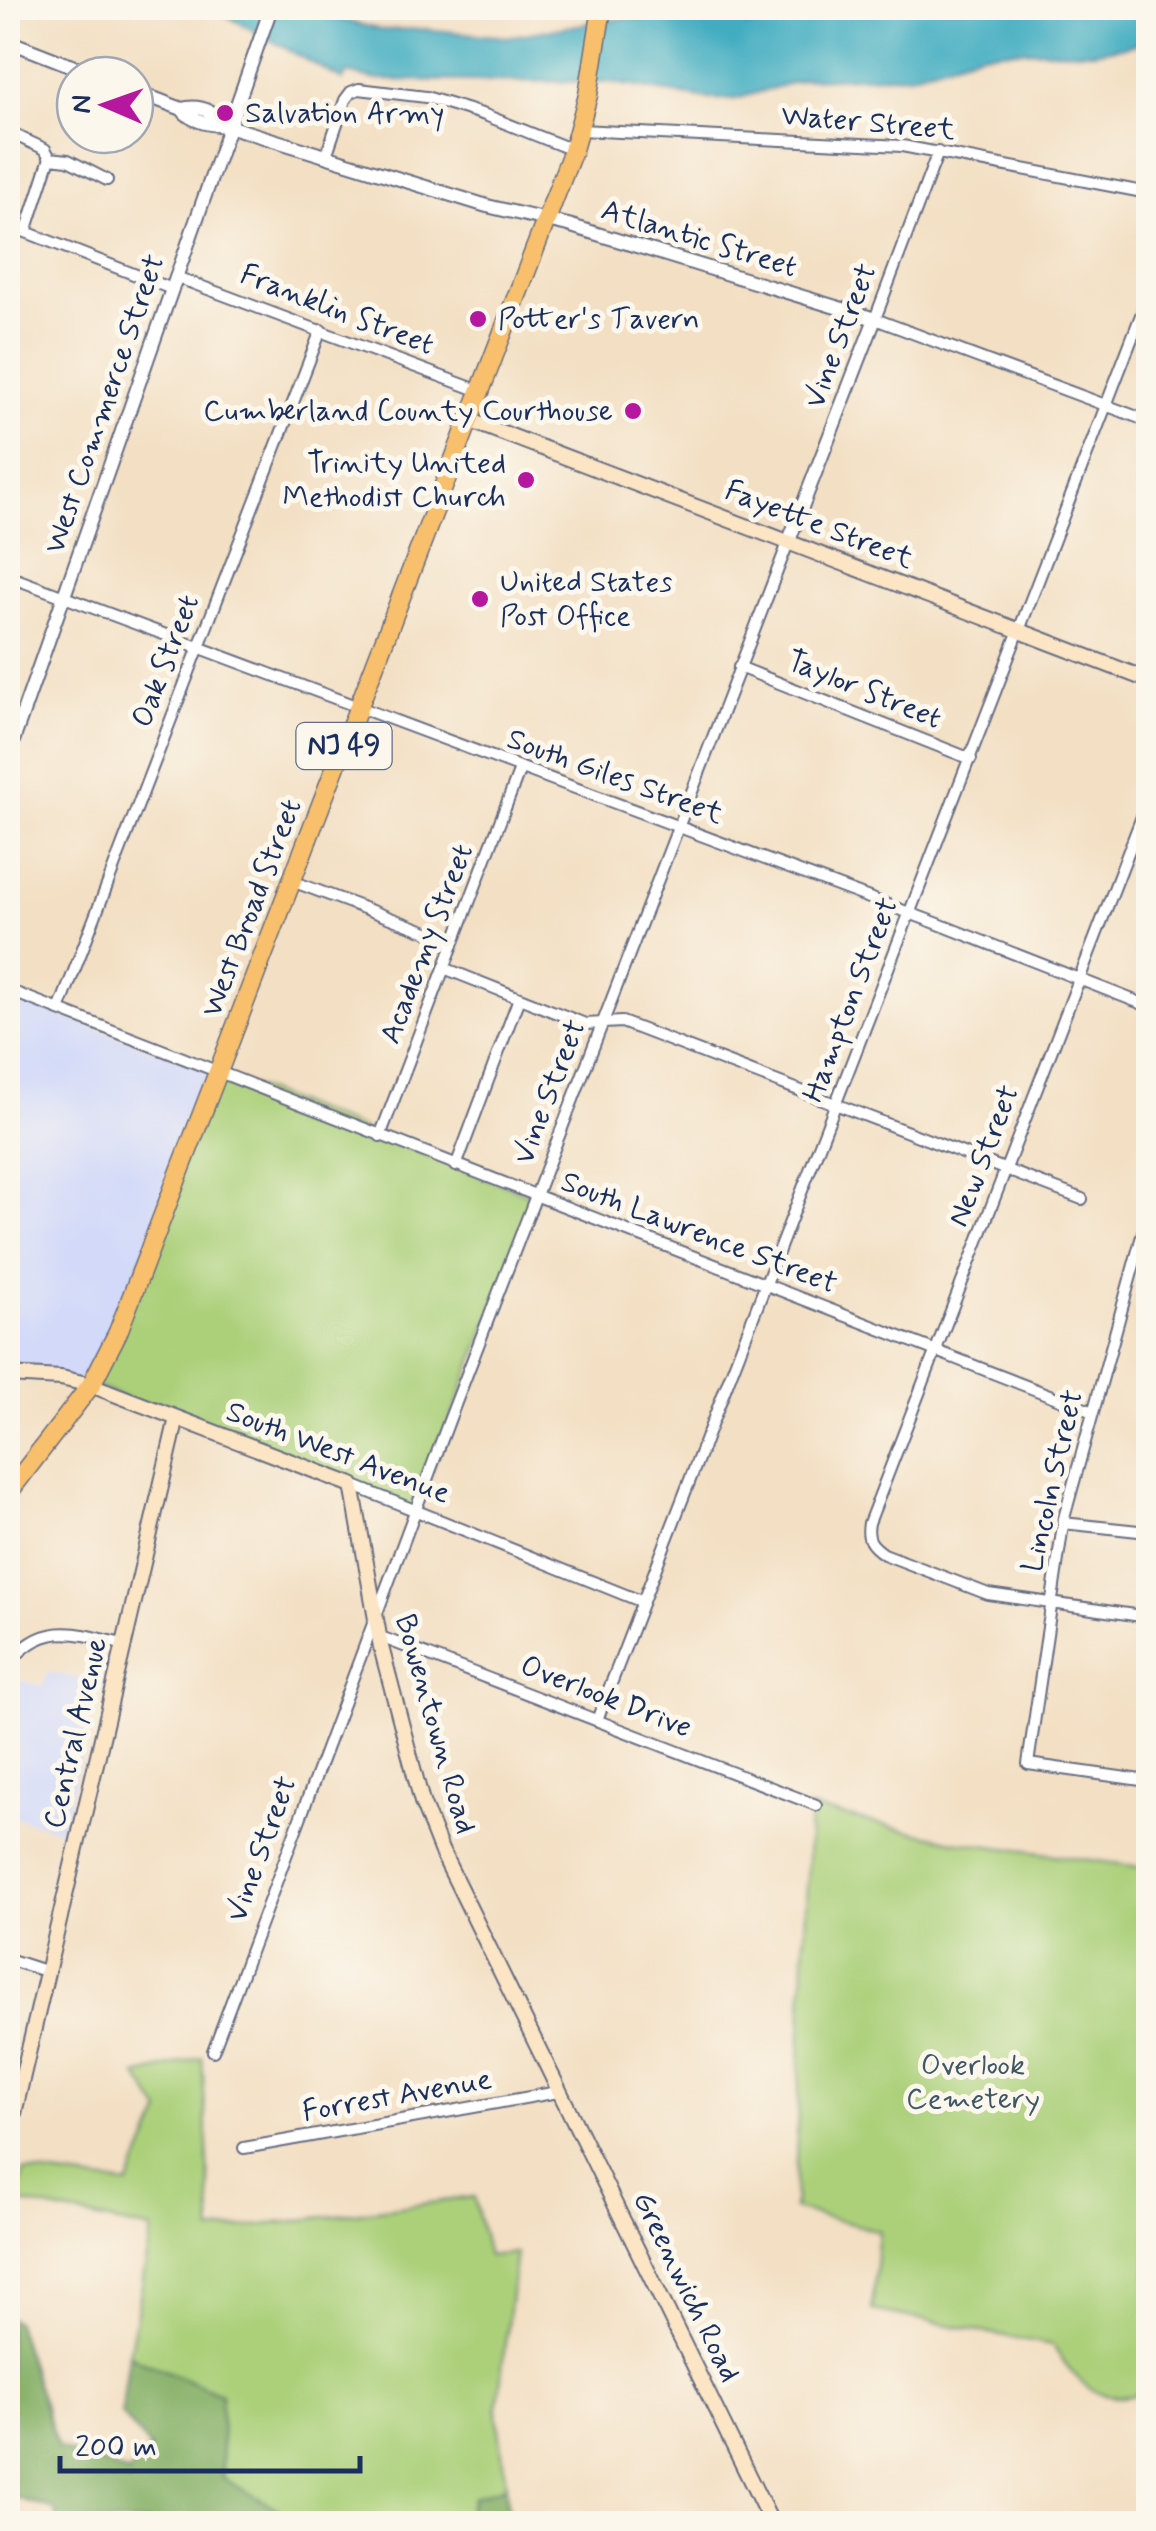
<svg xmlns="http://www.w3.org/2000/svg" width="1156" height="2531" font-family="Mynerve,sans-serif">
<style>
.built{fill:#d2d9f9}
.green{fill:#acd07a;stroke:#64806c;stroke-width:2.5}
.forest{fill:#89b26a;stroke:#527064;stroke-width:2.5}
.water{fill:#42adc1;stroke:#2e6e90;stroke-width:2.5}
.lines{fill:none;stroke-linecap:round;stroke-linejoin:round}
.minor-casing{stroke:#676d81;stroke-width:14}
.tertiary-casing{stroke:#676d81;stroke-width:16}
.secondary-casing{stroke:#676d81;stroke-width:18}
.trunk-casing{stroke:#676d81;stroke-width:21}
.minor{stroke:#fff;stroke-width:10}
.tertiary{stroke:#fff;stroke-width:12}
.secondary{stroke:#fce5c4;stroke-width:14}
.trunk{stroke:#f8bf6c;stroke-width:18}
.poi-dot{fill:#b5179e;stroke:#fbf7ec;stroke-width:4}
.labels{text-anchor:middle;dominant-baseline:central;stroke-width:10;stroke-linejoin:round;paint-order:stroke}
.shield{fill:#fbf7ec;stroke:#5e6b89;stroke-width:2.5}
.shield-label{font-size:28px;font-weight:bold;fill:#1b2f5e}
.poi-label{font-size:30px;fill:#1b2f5e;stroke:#fbf7ec;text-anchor:start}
.street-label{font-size:30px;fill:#1b2f5e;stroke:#fbf7ec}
.park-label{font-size:30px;fill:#3f5765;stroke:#fbf7ec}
</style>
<rect width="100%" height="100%" fill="#fbf7ec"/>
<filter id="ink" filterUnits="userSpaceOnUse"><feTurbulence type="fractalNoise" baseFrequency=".01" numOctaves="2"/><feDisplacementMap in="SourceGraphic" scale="20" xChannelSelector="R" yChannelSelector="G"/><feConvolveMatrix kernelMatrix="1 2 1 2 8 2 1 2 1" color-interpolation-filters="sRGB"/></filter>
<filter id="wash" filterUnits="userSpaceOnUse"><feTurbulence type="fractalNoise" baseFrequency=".0048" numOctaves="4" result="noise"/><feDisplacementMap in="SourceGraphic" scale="40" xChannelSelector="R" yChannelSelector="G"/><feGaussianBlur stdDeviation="2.25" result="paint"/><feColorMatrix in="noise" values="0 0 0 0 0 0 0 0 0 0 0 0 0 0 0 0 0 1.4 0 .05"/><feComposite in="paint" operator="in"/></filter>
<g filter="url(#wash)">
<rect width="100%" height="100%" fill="#f3dfc3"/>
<!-- built -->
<path class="built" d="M8 996 218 1073 91 1385 8 1376Z
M47 1672 99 1683 62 1831 8 1815V1719L18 1680 43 1686Z"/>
<!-- green -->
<path class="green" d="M218 1073 537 1197 415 1512 91 1385Z
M810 1808 954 1841 1148 1868V2391C1098 2410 1078 2382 1052 2345L872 2310 879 2231 794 2209Z
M202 2057 212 2232 474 2197 488 2256 516 2253 497 2410 506 2486 473 2497 465 2523 303 2524 222 2478 221 2394 129 2355 152 2230 17 2202 24 2171 128 2185 161 2112 137 2075Z"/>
<!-- forest -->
<path class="forest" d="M8 2317 15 2321 58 2448 128 2473 151 2448 121 2414 129 2355 221 2394 222 2478 303 2523H58L55 2510 8 2495Z
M506 2486 508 2523H465L473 2497Z"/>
<!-- water -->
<path class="water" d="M213 8H299L381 30 425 29 506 37 621 18 735 22 733 8H742L746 25 863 8H1148V42L1093 52 1012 50 981 53 909 75 804 79 736 99H707L609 82 377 80 347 73 343 80Z"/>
</g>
<g filter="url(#ink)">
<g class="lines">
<!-- minor casing -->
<g class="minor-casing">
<path id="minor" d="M580 130 902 146 1148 193
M8 132 45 149 50 158 26 232
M938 152 875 319 1148 421
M326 156 345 100 351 92 359 89 426 97 485 115 573 150
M50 158 68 160 107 180
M8 225 172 289
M176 277 480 391
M8 576 936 923 1148 1006
M739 667 971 759
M1148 801 869 1523C866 1539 871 1545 884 1554L988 1594 1148 1617
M292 881 454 942
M444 968 585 1024 622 1022 1082 1199
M8 990 1093 1412
M59 1010 321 330
M380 1136 520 769
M456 1166 519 998
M1148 1214 1064 1518 1028 1764 1148 1781
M352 1485 643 1602
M1063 1523 1148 1532
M378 1636 816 1805
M8 1665C42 1620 76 1632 125 1645
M597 1720 1148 297
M8 1959 48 1972
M213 2051 450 1418 788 543
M244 2148 558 2092"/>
</g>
<!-- tertiary casing -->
<g class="tertiary-casing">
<path id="tertiary" d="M8 41 95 75
M135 91 182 109C191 123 213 125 228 126L487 206 568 225 875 319 788 543
M182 109C201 104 216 113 228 126
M8 755 271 8"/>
</g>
<!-- secondary casing -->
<g class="secondary-casing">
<path id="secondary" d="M469 420 1148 680
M8 1375 61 1378 91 1385 352 1485 381 1647 422 1802 441 1850 772 2524
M8 2139 177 1418"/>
</g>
<!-- trunk casing -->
<g class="trunk-casing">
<path id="trunk" d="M8 1493 91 1385 118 1332 573 150 588 95 602 8"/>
</g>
<!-- minor -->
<use href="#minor" class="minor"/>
<!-- tertiary -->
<use href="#tertiary" class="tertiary"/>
<!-- secondary -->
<use href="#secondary" class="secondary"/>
<!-- trunk -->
<use href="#trunk" class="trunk"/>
</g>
</g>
<!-- markers -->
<g class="poi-dot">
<circle cx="225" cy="113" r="10"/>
<circle cx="478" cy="319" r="10"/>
<circle cx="633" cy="411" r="10"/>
<circle cx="526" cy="480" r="10"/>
<circle cx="480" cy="599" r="10"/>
</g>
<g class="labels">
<!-- shield labels -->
<rect class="shield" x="296.5" y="723" width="95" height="46" rx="8"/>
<g class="shield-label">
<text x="344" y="746">NJ 49</text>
</g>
<!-- poi labels -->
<g class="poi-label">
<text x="245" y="113">Salvation Army</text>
<text x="498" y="319">Potter's Tavern</text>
<text x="613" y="411" text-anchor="end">Cumberland County Courthouse</text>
<text x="506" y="463" text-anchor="end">Trinity United<tspan x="506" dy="34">Methodist Church</tspan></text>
<text x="500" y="582">United States<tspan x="500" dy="34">Post Office</tspan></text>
</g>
<!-- street labels -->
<g class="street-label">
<text transform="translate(868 123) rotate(5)">Water Street</text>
<text transform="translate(699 239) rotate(17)">Atlantic Street</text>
<text transform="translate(337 310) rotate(21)">Franklin Street</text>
<text transform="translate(841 336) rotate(-69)">Vine Street</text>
<text transform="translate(105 404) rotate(-71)">West Commerce Street</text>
<text transform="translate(819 525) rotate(21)">Fayette Street</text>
<text transform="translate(166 661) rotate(-69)">Oak Street</text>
<text transform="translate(864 690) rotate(22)">Taylor Street</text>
<text transform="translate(615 777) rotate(20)">South Giles Street</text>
<text transform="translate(252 908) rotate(-69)">West Broad Street</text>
<text transform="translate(427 944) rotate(-69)">Academy Street</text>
<text transform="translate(851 1000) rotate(-69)">Hampton Street</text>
<text transform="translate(550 1092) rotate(-69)">Vine Street</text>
<text transform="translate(984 1156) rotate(-69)">New Street</text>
<text transform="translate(699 1233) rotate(21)">South Lawrence Street</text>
<text transform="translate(338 1453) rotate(21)">South West Avenue</text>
<text transform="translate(1053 1481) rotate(-77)">Lincoln Street</text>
<text transform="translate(606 1697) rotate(21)">Overlook Drive</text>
<text transform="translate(435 1724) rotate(74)">Bowentown Road</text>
<text transform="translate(76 1733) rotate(-77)">Central Avenue</text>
<text transform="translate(262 1849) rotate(-70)">Vine Street</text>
<text transform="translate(397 2096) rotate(-10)">Forrest Avenue</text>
<text transform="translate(686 2287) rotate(64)">Greenwich Road</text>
</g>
<!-- park labels -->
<g class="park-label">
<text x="973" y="2065">Overlook<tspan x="973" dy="34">Cemetery</tspan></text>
</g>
</g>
<!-- margin -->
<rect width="1156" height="2531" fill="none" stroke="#fbf7ec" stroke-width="40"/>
<!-- north arrow -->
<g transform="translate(105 105) rotate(272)"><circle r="48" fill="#fbf7ec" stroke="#a1a7b3" stroke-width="2.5"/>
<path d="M0-8L18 38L0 25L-18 38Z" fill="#b5179e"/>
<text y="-15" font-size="28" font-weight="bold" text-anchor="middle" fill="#1b2f5e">N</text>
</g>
<!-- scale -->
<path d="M60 2456v15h300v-15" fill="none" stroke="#1b2f5e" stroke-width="5"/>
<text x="75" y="2456" font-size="30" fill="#1b2f5e" stroke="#fbf7ec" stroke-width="8" paint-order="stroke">200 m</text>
</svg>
